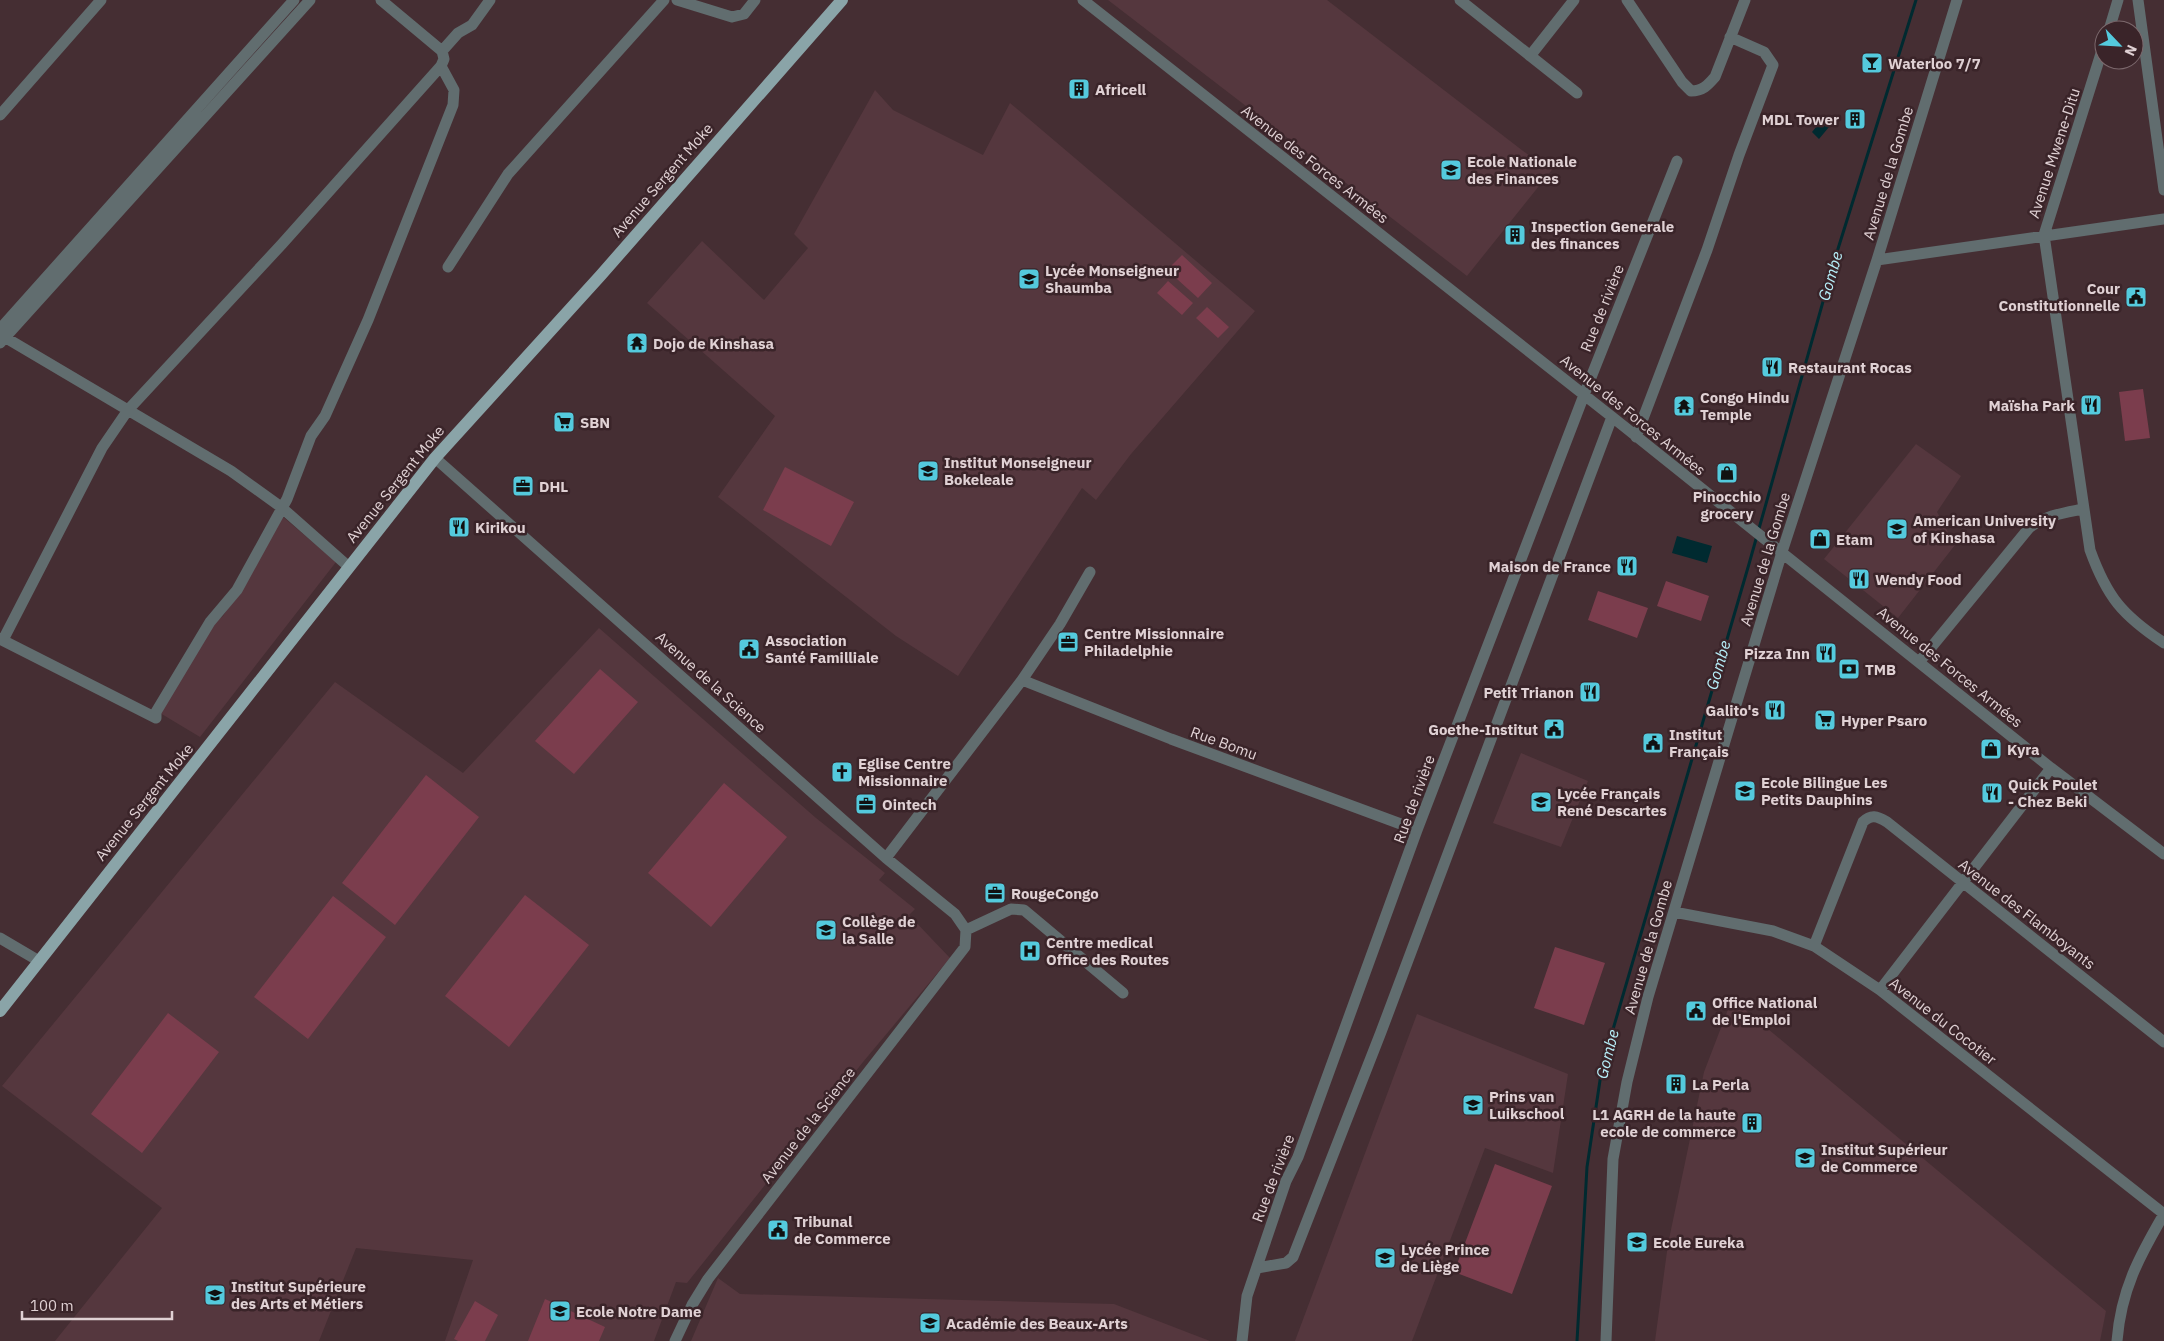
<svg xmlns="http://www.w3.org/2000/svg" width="2164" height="1341" font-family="'IBM Plex Sans',sans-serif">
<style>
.built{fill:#55373e}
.green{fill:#7b3d4d}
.water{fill:#002a30}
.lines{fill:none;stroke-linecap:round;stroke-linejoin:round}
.stream{stroke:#002a30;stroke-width:3}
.minor{stroke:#616d6f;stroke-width:11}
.major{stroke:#8aa4a8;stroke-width:12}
.labels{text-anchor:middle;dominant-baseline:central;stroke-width:5;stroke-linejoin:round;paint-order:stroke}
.poi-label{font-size:15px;font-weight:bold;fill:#e0d1d4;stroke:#3a2429;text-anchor:start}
.street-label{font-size:15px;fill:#e0d1d4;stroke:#3a2429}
.water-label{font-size:16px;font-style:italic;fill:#b7eff9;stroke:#3a2429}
</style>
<rect width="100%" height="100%" fill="#452e33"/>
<!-- built -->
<path class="built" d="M1108 0H1327L1531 157 1559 161 1467 276Z
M875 90 893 110 983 155 1010 103 1255 311 1131 454 1096 500 1082 488 958 676 896 636 718 497 775 416 647 303 702 241 764 300 808 248 794 234Z
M1916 444 1961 476 1937 512 1955 545 1898 618 1824 559Z
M282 516 336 562 200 737 160 713 211 625 223 616 244 584Z
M599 628 816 818 885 873 879 880 915 909 909 915 950 958 863 1062 687 1283 676 1282 654 1341H445L473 1260 356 1248 319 1341H55L162 1208 2 1086 335 682 463 773Z
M1521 753 1588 781 1561 847 1493 823Z
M1732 999 2106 1311 2100 1341H1655L1668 1244 1704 1072Z
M1417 1014 1568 1074 1553 1173 1485 1148 1412 1341H1295Z
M718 1278 740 1294 1114 1304 1210 1341H691Z"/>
<!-- green -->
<path class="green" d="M1182 255 1212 283 1198 298 1167 270Z
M1168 281 1193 303 1182 315 1157 293Z
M1207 307 1229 327 1218 338 1196 318Z
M2143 389 2150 438 2125 441 2119 392Z
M785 467 854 502 831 546 763 510Z
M1666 581 1709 596 1701 621 1657 606Z
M1598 591 1648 608 1637 638 1588 620Z
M600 669 638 702 574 774 535 741Z
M426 775 479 817 395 925 342 883Z
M724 783 787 837 711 927 648 873Z
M525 895 589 945 509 1047 445 996Z
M333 896 386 937 308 1039 254 997Z
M1555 947 1605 963 1584 1025 1534 1008Z
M168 1013 219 1052 142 1153 91 1114Z
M1495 1164 1552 1186 1512 1294 1454 1272Z
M545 1299 605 1327 599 1341H528Z
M475 1301 498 1315 485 1341H458L454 1339Z"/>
<!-- water -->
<path class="water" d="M1821 121 1829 127 1819 139 1812 132Z
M1677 536 1712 546 1707 563 1672 553Z"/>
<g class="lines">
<!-- stream -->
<path class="stream" d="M1577 1341 1587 1167 1602 1067 1749 564 1837 252 1916 0"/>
<!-- minor -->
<path class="minor" d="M677 0 732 17 744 14 755 0
M1083 0 1616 420 2051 768 2164 854
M1460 0 1577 93
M1627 0 1682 82 1691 91C1703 91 1708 85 1715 77L1745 0
M2138 0 2164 190
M2109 30 2118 0
M2104 44 2044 235 2090 550C2107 597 2122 615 2164 643
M442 51 458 33 472 25 490 0
M1530 56 1574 0
M0 115 101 0
M1877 260 2164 219
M448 267 508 174 664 0
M0 329 294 0
M1 335 231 471 281 507 349 567
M0 343 310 0
M1636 437 1707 250 1739 155 1773 65 1764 52 1730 37
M435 458 886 858 955 914 966 930 965 947 708 1279 692 1305 675 1341
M0 639 156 718V712L210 622 237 590 287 499 311 436 325 416 368 320 453 105 454 90 441 66
M3 640 102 448 128 410 282 244 441 66 444 59 442 51 381 0
M1920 661 2029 528C2046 515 2063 513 2083 509
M1022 680 1171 739 1417 830
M886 858 1022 680 1060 624 1090 572
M1674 912 1773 931 1814 946 1880 990 2164 1214C2139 1257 2121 1290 2117 1341
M966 930 1011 909 1024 910 1123 993
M0 938 39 961
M1814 946 1863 822C1871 814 1877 816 1887 822L2164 1042
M1880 990 2051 768
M1257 1268 1286 1263 1293 1257 1381 1032 1612 417
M1242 1341 1247 1296 1286 1181 1298 1157 1417 830 1584 395 1677 161
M1606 1341 1613 1159 1627 1082 1648 997 1782 552 1877 260 1957 0"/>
<!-- major -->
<path class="major" d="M0 1011 435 458 601 275 842 0"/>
</g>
<!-- icons -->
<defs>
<g id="bar-square" transform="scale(1.125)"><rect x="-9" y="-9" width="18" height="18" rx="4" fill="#54cadd" stroke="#3a2429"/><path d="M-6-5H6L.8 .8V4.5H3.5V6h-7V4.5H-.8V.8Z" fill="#111"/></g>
<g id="building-square" transform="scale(1.125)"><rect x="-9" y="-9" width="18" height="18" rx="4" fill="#54cadd" stroke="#3a2429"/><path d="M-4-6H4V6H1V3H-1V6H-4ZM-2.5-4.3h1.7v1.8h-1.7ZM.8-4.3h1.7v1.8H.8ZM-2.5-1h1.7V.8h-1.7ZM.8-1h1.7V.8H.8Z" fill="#111"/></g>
<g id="university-square" transform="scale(1.125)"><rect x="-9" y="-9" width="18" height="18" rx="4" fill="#54cadd" stroke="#3a2429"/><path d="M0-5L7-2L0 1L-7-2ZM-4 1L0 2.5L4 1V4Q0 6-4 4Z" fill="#111"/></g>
<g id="school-square" transform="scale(1.125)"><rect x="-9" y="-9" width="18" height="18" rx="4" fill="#54cadd" stroke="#3a2429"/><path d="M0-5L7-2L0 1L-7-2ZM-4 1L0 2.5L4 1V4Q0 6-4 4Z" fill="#111"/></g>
<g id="civic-square" transform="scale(1.125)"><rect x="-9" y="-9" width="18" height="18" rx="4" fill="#54cadd" stroke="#3a2429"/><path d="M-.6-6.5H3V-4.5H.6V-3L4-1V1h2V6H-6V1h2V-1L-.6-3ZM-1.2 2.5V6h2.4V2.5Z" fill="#111"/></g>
<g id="temple-square" transform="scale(1.125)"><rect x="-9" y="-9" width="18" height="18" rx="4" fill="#54cadd" stroke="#3a2429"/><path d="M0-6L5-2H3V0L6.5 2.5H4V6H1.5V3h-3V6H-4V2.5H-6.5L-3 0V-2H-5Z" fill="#111"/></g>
<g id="restaurant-square" transform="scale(1.125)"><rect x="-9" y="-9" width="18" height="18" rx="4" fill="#54cadd" stroke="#3a2429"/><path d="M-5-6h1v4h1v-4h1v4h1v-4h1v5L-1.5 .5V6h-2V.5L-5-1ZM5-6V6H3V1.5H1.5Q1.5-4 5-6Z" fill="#111"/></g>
<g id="supermarket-square" transform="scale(1.125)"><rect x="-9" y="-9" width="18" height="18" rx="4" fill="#54cadd" stroke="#3a2429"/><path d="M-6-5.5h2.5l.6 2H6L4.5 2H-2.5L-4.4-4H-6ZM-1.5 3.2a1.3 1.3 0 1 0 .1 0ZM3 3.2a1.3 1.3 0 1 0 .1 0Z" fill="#111"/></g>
<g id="shop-square" transform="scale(1.125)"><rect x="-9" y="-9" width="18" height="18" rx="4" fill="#54cadd" stroke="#3a2429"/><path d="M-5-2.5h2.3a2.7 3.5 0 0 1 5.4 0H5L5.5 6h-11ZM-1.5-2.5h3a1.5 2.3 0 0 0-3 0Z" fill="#111"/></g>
<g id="office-square" transform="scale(1.125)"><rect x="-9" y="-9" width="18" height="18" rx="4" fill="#54cadd" stroke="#3a2429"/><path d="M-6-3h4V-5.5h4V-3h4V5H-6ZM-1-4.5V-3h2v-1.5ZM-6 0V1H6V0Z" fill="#111"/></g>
<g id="bank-square" transform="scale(1.125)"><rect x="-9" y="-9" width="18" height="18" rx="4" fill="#54cadd" stroke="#3a2429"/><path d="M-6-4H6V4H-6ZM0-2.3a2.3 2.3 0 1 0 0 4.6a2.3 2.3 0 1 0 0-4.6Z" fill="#111"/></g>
<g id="church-square" transform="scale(1.125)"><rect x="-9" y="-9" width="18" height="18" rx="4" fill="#54cadd" stroke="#3a2429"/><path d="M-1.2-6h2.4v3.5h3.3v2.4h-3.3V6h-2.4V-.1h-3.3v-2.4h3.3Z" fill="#111"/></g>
<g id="hospital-square" transform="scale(1.125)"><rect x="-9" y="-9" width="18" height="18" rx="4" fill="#54cadd" stroke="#3a2429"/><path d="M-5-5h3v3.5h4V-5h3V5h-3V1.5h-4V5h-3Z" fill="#111"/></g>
</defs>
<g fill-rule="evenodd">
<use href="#bar-square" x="1872" y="63"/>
<use href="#building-square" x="1079" y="89"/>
<use href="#building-square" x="1855" y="119"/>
<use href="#university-square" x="1451" y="170"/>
<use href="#building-square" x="1515" y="235"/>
<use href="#school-square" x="1029" y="279"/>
<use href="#civic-square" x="2136" y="297"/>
<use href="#temple-square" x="637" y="343"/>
<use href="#restaurant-square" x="1772" y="367"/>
<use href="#restaurant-square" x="2091" y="405"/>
<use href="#temple-square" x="1684" y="406"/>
<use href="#supermarket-square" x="564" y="422"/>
<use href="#school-square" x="928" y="471"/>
<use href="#shop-square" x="1727" y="473"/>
<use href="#office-square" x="523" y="486"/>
<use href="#restaurant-square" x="459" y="527"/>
<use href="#university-square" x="1897" y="529"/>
<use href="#shop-square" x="1820" y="539"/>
<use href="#restaurant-square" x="1627" y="566"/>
<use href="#restaurant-square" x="1859" y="579"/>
<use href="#office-square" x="1068" y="642"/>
<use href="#civic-square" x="749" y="649"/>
<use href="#restaurant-square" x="1826" y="653"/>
<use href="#bank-square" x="1849" y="669"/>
<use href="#restaurant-square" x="1590" y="692"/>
<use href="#restaurant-square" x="1775" y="710"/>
<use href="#supermarket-square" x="1825" y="720"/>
<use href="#civic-square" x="1554" y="729"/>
<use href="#civic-square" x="1653" y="743"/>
<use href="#shop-square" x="1991" y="749"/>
<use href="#church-square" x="842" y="772"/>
<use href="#school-square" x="1745" y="791"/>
<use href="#restaurant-square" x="1992" y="793"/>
<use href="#school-square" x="1541" y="802"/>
<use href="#office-square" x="866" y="804"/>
<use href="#office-square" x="995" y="893"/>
<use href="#school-square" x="826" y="930"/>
<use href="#hospital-square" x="1030" y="951"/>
<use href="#civic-square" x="1696" y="1011"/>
<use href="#building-square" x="1676" y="1084"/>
<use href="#school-square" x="1473" y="1105"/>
<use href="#building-square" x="1752" y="1123"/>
<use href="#university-square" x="1805" y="1158"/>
<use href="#civic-square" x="778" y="1230"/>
<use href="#school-square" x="1637" y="1242"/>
<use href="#school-square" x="1385" y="1258"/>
<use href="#university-square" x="215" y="1295"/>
<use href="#school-square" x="560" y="1311"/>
<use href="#university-square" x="930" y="1323"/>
</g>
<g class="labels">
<!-- poi labels -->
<g class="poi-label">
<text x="1888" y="63">Waterloo 7/7</text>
<text x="1095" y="89">Africell</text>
<text x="1839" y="119" text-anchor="end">MDL Tower</text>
<text x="1467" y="161">Ecole Nationale<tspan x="1467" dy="17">des Finances</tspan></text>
<text x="1531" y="226">Inspection Generale<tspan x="1531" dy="17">des finances</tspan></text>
<text x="1045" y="270">Lycée Monseigneur<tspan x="1045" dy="17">Shaumba</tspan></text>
<text x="2120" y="288" text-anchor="end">Cour<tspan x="2120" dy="17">Constitutionnelle</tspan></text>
<text x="653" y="343">Dojo de Kinshasa</text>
<text x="1788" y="367">Restaurant Rocas</text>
<text x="1700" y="397">Congo Hindu<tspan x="1700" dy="17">Temple</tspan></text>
<text x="2075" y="405" text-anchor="end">Maïsha Park</text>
<text x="580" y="422">SBN</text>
<text x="944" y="462">Institut Monseigneur<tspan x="944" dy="17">Bokeleale</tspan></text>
<text x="539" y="486">DHL</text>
<text x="1727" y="496" text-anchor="middle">Pinocchio<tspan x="1727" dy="17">grocery</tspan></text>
<text x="1913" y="520">American University<tspan x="1913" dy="17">of Kinshasa</tspan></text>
<text x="475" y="527">Kirikou</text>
<text x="1836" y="539">Etam</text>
<text x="1611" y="566" text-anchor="end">Maison de France</text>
<text x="1875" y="579">Wendy Food</text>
<text x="1084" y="633">Centre Missionnaire<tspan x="1084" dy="17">Philadelphie</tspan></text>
<text x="765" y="640">Association<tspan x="765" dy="17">Santé Familliale</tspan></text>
<text x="1810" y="653" text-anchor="end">Pizza Inn</text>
<text x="1865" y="669">TMB</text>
<text x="1574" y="692" text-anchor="end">Petit Trianon</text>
<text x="1759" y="710" text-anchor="end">Galito's</text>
<text x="1841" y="720">Hyper Psaro</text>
<text x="1538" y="729" text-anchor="end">Goethe-Institut</text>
<text x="1669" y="734">Institut<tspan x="1669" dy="17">Français</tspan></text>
<text x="2007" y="749">Kyra</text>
<text x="858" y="763">Eglise Centre<tspan x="858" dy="17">Missionnaire</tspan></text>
<text x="1761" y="782">Ecole Bilingue Les<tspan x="1761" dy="17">Petits Dauphins</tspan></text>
<text x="2008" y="784">Quick Poulet<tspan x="2008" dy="17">- Chez Beki</tspan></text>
<text x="1557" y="793">Lycée Français<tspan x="1557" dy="17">René Descartes</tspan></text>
<text x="882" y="804">Ointech</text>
<text x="1011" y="893">RougeCongo</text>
<text x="842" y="921">Collège de<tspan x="842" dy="17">la Salle</tspan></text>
<text x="1046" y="942">Centre medical<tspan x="1046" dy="17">Office des Routes</tspan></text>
<text x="1712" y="1002">Office National<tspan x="1712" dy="17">de l'Emploi</tspan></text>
<text x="1692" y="1084">La Perla</text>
<text x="1489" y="1096">Prins van<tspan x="1489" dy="17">Luikschool</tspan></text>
<text x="1736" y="1114" text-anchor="end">L1 AGRH de la haute<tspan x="1736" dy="17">ecole de commerce</tspan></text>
<text x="1821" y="1149">Institut Supérieur<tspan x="1821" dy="17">de Commerce</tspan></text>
<text x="794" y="1221">Tribunal<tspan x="794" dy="17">de Commerce</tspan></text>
<text x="1653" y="1242">Ecole Eureka</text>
<text x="1401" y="1249">Lycée Prince<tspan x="1401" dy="17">de Liège</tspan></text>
<text x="231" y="1286">Institut Supérieure<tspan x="231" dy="17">des Arts et Métiers</tspan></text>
<text x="576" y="1311">Ecole Notre Dame</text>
<text x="946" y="1323">Académie des Beaux-Arts</text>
</g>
<!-- street labels -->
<g class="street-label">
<text transform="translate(2054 153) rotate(-72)">Avenue Mwene-Ditu</text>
<text transform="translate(1315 164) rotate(38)">Avenue des Forces Armées</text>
<text transform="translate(1888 173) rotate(-73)">Avenue de la Gombe</text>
<text transform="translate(662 180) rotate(-49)">Avenue Sergent Moke</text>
<text transform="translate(1602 308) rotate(-68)">Rue de rivière</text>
<text transform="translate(1633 415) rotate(39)">Avenue des Forces Armées</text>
<text transform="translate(395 484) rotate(-51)">Avenue Sergent Moke</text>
<text transform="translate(1765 559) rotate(-73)">Avenue de la Gombe</text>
<text transform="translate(1950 667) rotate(39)">Avenue des Forces Armées</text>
<text transform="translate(711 682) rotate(42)">Avenue de la Science</text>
<text transform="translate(1224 743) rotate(20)">Rue Bomu</text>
<text transform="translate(1414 799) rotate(-70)">Rue de rivière</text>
<text transform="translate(144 802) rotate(-51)">Avenue Sergent Moke</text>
<text transform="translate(2027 914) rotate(38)">Avenue des Flamboyants</text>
<text transform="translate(1648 947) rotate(-74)">Avenue de la Gombe</text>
<text transform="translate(1943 1021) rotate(38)">Avenue du Cocotier</text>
<text transform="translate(808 1125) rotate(-52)">Avenue de la Science</text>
<text transform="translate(1273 1178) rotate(-69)">Rue de rivière</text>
</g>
<!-- water labels -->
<g class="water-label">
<text transform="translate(1830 276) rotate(-74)">Gombe</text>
<text transform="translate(1718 665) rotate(-74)">Gombe</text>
<text transform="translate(1607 1054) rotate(-76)">Gombe</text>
</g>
</g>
<!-- north arrow -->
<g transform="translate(2119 45) rotate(115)"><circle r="24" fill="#3a2429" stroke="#7c696d"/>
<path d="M0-4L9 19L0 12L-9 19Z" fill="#54cadd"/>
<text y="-8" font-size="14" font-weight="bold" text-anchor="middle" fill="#e0d1d4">N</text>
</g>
<!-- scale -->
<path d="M22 1311v8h150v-8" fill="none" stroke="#e0d1d4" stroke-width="2.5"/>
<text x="30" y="1311" font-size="15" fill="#e0d1d4" stroke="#3a2429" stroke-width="4" paint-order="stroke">100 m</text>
</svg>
